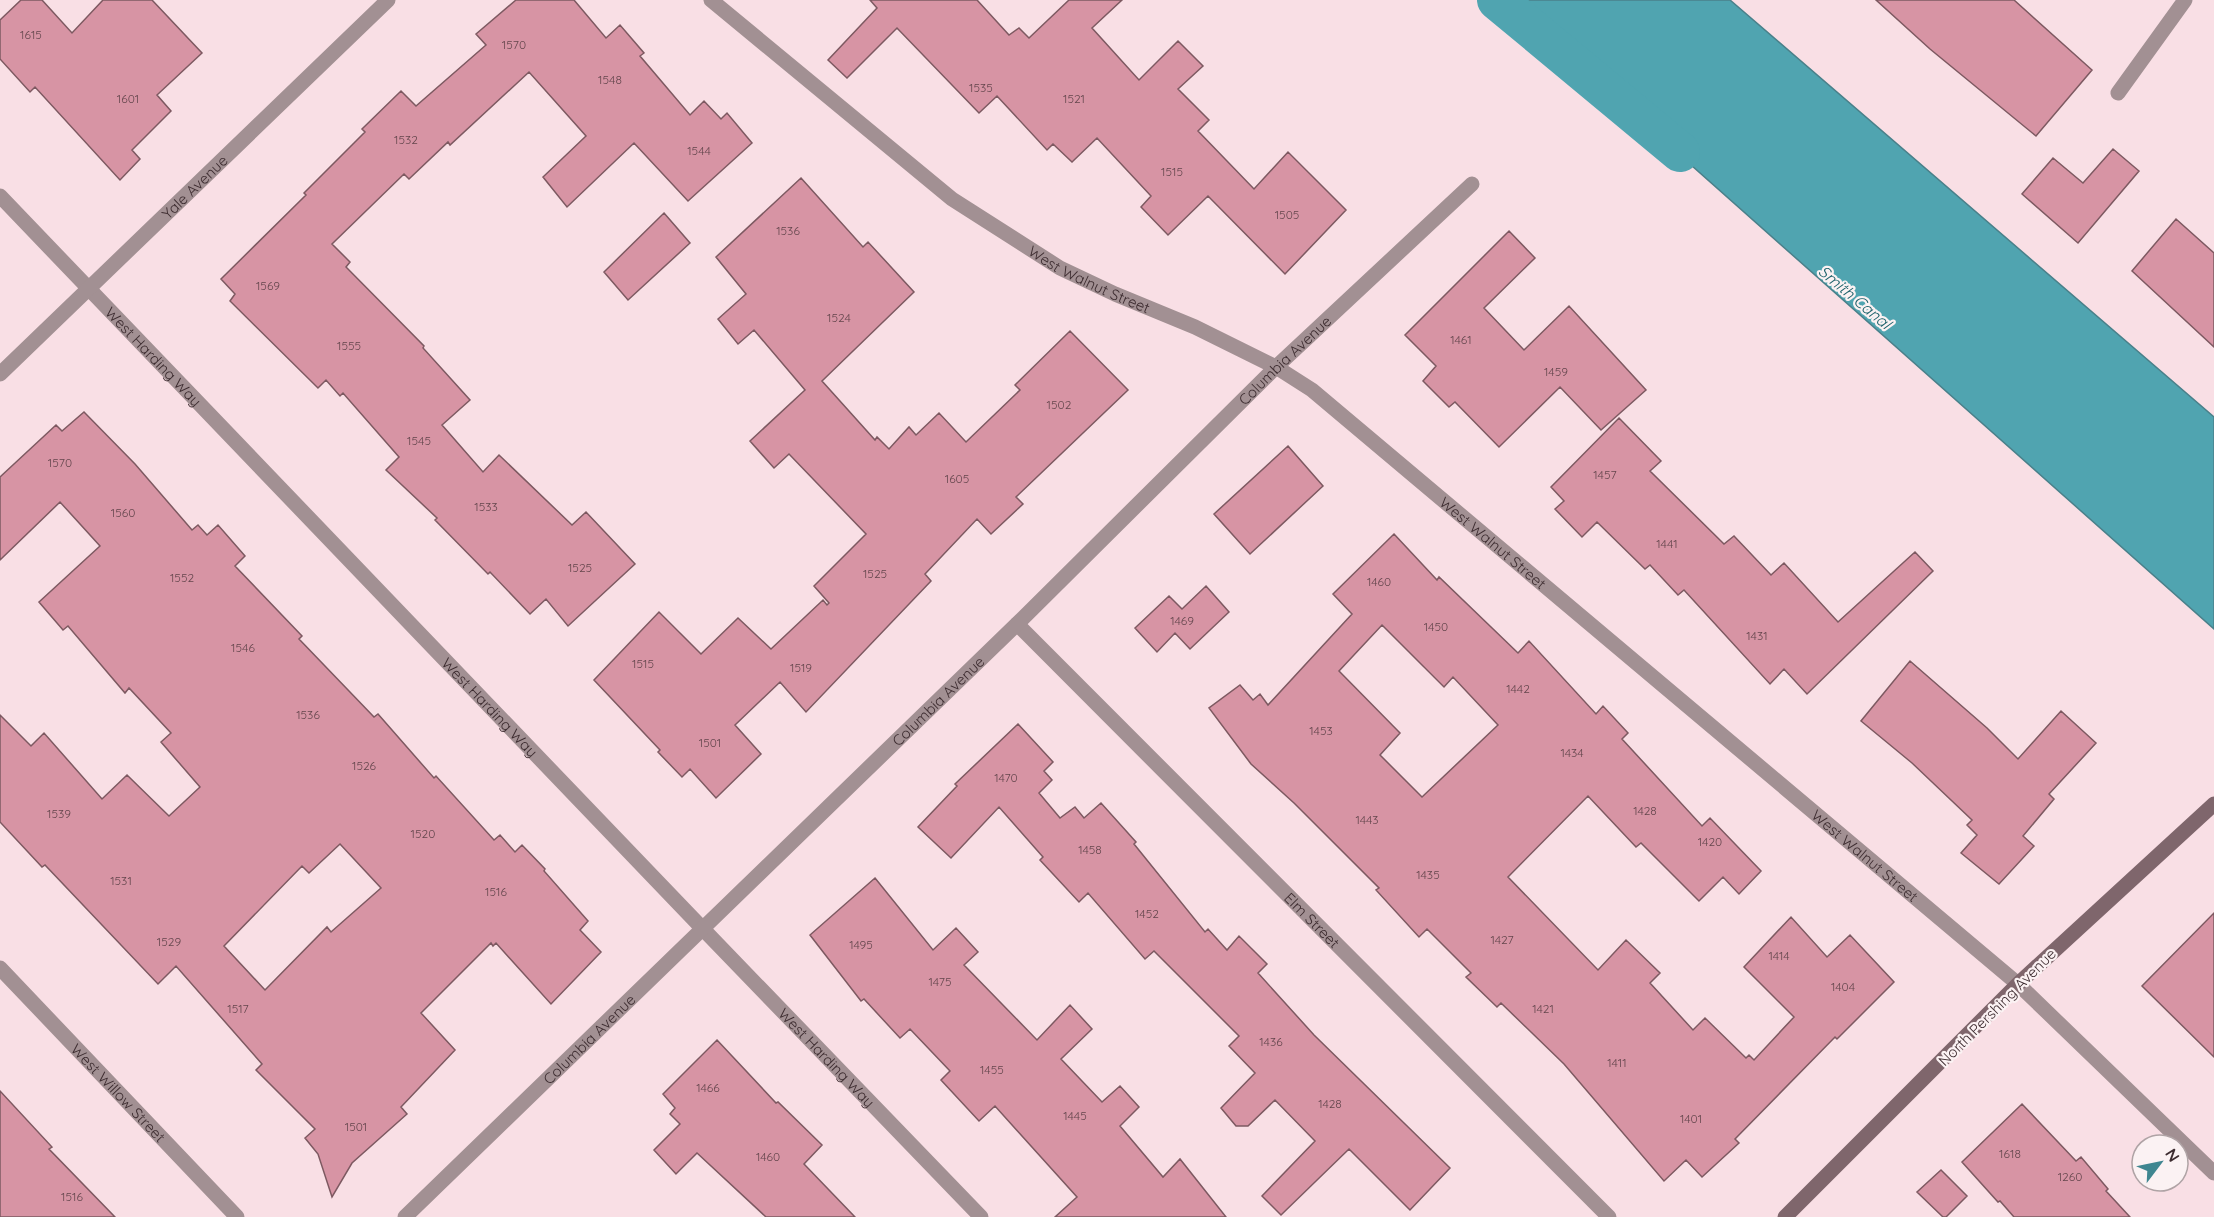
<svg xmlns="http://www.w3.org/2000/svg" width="2214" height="1217" font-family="Quicksand,sans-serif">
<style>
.water{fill:#50a4b0;stroke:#4a808a;stroke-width:1.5}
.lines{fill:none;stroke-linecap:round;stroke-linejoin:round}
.canal{stroke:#50a4b0;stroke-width:40}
.building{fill:#d794a4;stroke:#7d5961;stroke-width:1.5;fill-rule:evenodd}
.service{stroke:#a29093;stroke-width:15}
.minor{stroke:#a29093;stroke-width:15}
.secondary{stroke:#7f666c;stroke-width:15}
.labels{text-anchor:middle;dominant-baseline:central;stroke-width:4.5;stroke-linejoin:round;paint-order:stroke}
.number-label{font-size:12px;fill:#64464d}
.street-label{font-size:15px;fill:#3d2c30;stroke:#fbf2f3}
.water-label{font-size:16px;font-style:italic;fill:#1d626b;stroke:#fbf2f3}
</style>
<rect width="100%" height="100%" fill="#f9dfe5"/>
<!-- water -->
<path class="water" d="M1505 0H1730L2214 417V629Z"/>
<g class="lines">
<!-- canal -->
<path class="canal" d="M1497 0 1680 152"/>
</g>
<!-- building -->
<path class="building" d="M21 0H42L72 33 103 0H152L202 53 157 95 171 111 132 150 140 159 120 180 35 87 30 92 0 59V20Z
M516 0H574L606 38 620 25 644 53 640 56 690 115 704 101 721 119 727 113 752 143 688 201 634 143 567 207 543 177 586 136 529 72 450 145 448 142 409 179 404 174 332 244 350 262 346 267 424 346 423 348 470 400 442 425 483 472 499 455 572 525 586 512 635 564 568 626 546 599 530 614 490 572 488 574 435 520 437 518 386 470 399 457 343 393 340 396 326 380 318 388 230 301 235 294 221 279 306 195 304 193 365 132 362 129 401 91 416 106 486 45 476 34Z
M870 0H977L1009 35 1019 28 1029 38 1069 0H1122L1092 28 1139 80 1178 41 1203 66 1178 89 1209 120 1198 131 1254 189 1288 152 1346 210 1285 274 1208 196 1168 235 1141 207 1151 196 1097 138 1072 162 1053 144 1047 150 997 96 979 113 897 28 847 78 828 60 877 8Z
M1876 0H2014L2092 70 2036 136 1930 49Z
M2113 149 2139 171 2078 243 2022 194 2053 158 2083 183Z
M801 178 863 247 868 242 914 292 822 381 875 440 877 437 889 449 909 427 916 435 939 413 966 442 1020 390 1015 385 1070 331 1128 390 1016 497 1023 504 991 534 977 519 925 574 931 581 806 712 780 682 735 725 761 754 716 798 690 769 682 777 658 752 660 750 594 680 659 612 701 654 738 618 771 649 823 600 827 605 829 603 814 586 866 534 789 454 774 468 750 441 805 390 754 330 738 344 718 319 746 294 716 257Z
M664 213 690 243 628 300 604 272Z
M2176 219 2214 253V347L2132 271Z
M1509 231 1535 258 1484 308 1524 350 1569 306 1646 390 1601 430 1560 387 1499 447 1455 402 1449 407 1423 381 1436 366 1405 335Z
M84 412 135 464 192 530 198 525 207 535 218 525 245 556 235 566 302 636 299 639 374 717 378 714 434 778 436 776 494 840 500 835 515 852 522 845 545 869 544 871 588 921 580 930 601 952 551 1004 496 943 493 946 491 943 421 1013 455 1050 401 1107 407 1114 352 1163 332 1197 318 1154 305 1138 315 1129 256 1070 262 1064 176 966 158 984 45 865 42 867 0 822V715L31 746 44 733 102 799 127 775 169 816 200 787 161 742 171 733 129 688 125 693 68 626 63 630 39 602 100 546 60 502 0 560V477L56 425 62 431ZM340 844 381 888 331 932 327 927 265 990 224 946 302 866 309 873Z
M1619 418 1661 461 1650 471 1724 544 1734 536 1771 575 1784 563 1838 622 1915 552 1933 571 1807 694 1784 669 1770 684 1684 590 1678 595 1650 565 1645 569 1597 522 1582 537 1555 509 1564 501 1551 487Z
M1288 446 1323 486 1250 554 1214 514Z
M1394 534 1437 580 1439 577 1518 653 1529 641 1596 714 1603 706 1628 733 1622 739 1702 826 1710 818 1761 871 1739 894 1723 877 1699 901 1641 843 1636 847 1588 796 1508 877 1598 970 1626 940 1660 973 1650 983 1693 1030 1705 1018 1746 1058 1749 1055 1754 1060 1794 1017 1744 967 1791 917 1827 957 1850 935 1894 982 1837 1039 1835 1037 1735 1139 1739 1143 1702 1177 1686 1160 1664 1181 1564 1064 1501 1003 1497 1007 1466 977 1471 973 1427 929 1419 937 1376 890 1379 888 1294 803 1251 764 1209 708 1240 685 1253 700 1260 694 1268 705 1352 614 1333 594ZM1382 625 1444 687 1453 677 1498 725 1422 797 1380 755 1400 733 1339 671Z
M1206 586 1229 612 1190 649 1175 633 1157 652 1135 628 1169 596 1182 609Z
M1910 661 1987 728 2018 759 2061 711 2096 743 2049 794 2054 799 2023 836 2034 846 1999 884 1961 853 1977 835 1967 825 1972 820 1912 763 1861 721Z
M1018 724 1053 762 1044 771 1052 780 1039 793 1060 818 1075 807 1084 818 1101 803 1136 842 1134 844 1205 932 1208 929 1227 950 1239 936 1267 964 1258 973 1314 1035 1450 1168 1410 1210 1349 1149 1281 1215 1262 1196 1315 1141 1275 1100 1248 1126H1236L1221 1108 1255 1073 1229 1046 1239 1036 1154 951 1145 959 1088 893 1079 902 1040 860 1043 857 999 807 951 858 918 827 957 786 955 784Z
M875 878 933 950 956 928 978 952 964 965 1037 1040 1070 1005 1092 1029 1061 1059 1102 1102 1120 1086 1139 1107 1120 1126 1163 1177 1180 1159 1226 1217H1055L1077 1197 995 1106 979 1121 941 1080 950 1071 910 1029 900 1038 864 999 861 1001 810 935Z
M2214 913V1057L2142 986Z
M717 1040 776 1103 778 1102 822 1145 804 1164 855 1217H766L697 1153 676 1174 654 1150 680 1124 670 1114 675 1108 663 1094Z
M0 1091 52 1147 49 1149 115 1217H0Z
M2022 1104 2076 1161 2081 1157 2108 1189 2106 1191 2130 1217H2014L2000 1201 1998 1202 1962 1162Z
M1941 1170 1967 1196 1946 1217H1943L1917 1192Z"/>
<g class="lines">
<!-- service -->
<path class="service" d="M2118 93 2185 0"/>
<!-- minor -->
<g class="minor">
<path id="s1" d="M711 0 952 199 1060 268 1115 294 1195 327 1276 367 1312 390 2018 984 2214 1173"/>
<path id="s2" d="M0 196 703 929 981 1217"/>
<path id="s3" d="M0 374 388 0"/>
<path id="s4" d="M1017 624 1609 1217"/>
<path id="s5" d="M0 968 237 1217"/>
<path id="s6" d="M405 1217 1017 624 1276 367 1472 184"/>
</g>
<!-- secondary -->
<path class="secondary" d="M1785 1217 2018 984 2214 804"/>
</g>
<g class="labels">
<!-- number labels -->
<g class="number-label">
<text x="31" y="34">1615</text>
<text x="514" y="44">1570</text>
<text x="610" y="79">1548</text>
<text x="981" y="87">1535</text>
<text x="128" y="98">1601</text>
<text x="1074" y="98">1521</text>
<text x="406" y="139">1532</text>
<text x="699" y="150">1544</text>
<text x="1172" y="171">1515</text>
<text x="1287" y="214">1505</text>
<text x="788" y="230">1536</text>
<text x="268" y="285">1569</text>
<text x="839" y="317">1524</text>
<text x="1461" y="339">1461</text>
<text x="349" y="345">1555</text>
<text x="1556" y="371">1459</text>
<text x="1059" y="404">1502</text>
<text x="419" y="440">1545</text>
<text x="60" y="462">1570</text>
<text x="1605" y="474">1457</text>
<text x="957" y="478">1605</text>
<text x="486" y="506">1533</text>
<text x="123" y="512">1560</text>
<text x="1667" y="543">1441</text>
<text x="580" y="567">1525</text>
<text x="875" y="573">1525</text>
<text x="182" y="577">1552</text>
<text x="1379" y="581">1460</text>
<text x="1182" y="620">1469</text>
<text x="1436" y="626">1450</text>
<text x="1757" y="635">1431</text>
<text x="243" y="647">1546</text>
<text x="643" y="663">1515</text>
<text x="801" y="667">1519</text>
<text x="1518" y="688">1442</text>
<text x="308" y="714">1536</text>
<text x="1321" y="730">1453</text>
<text x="710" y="742">1501</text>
<text x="1572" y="752">1434</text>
<text x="364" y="765">1526</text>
<text x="1006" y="777">1470</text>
<text x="1645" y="810">1428</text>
<text x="59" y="813">1539</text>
<text x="1367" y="819">1443</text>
<text x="423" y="833">1520</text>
<text x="1710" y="841">1420</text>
<text x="1090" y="849">1458</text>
<text x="1428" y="874">1435</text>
<text x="121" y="880">1531</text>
<text x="496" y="891">1516</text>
<text x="1147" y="913">1452</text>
<text x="1502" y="939">1427</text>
<text x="169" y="941">1529</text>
<text x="861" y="944">1495</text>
<text x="1779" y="955">1414</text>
<text x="940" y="981">1475</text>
<text x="1843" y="986">1404</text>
<text x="238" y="1008">1517</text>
<text x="1543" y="1008">1421</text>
<text x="1271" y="1041">1436</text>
<text x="1617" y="1062">1411</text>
<text x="992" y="1069">1455</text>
<text x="708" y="1087">1466</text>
<text x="1330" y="1103">1428</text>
<text x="1075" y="1115">1445</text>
<text x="1691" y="1118">1401</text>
<text x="356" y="1126">1501</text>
<text x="2010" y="1153">1618</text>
<text x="768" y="1156">1460</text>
<text x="2070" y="1176">1260</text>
<text x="72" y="1196">1516</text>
</g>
<!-- street labels -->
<g class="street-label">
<text stroke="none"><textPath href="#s3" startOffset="270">Yale Avenue</textPath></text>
<text stroke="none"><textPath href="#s1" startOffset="472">West Walnut Street</textPath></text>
<text stroke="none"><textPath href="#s2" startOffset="222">West Harding Way</textPath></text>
<text stroke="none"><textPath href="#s6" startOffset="1228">Columbia Avenue</textPath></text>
<text stroke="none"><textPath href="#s1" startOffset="958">West Walnut Street</textPath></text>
<text stroke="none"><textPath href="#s6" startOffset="742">Columbia Avenue</textPath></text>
<text stroke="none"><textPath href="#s2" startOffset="708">West Harding Way</textPath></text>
<text stroke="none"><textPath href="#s1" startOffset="1444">West Walnut Street</textPath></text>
<text stroke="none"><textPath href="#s4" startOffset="418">Elm Street</textPath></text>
<text transform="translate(1997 1007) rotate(-45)">North Pershing Avenue</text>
<text stroke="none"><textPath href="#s6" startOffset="256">Columbia Avenue</textPath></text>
<text stroke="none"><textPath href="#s2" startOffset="1194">West Harding Way</textPath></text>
<text stroke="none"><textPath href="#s5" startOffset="172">West Willow Street</textPath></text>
</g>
<!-- water labels -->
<g class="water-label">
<text transform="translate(1855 297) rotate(40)">Smith Canal</text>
</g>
</g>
<!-- north arrow -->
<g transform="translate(2160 1163) rotate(58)"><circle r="28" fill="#fbf2f3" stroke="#afa3a5" stroke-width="1.5"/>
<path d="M0-4.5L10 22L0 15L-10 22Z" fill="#3f8690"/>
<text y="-9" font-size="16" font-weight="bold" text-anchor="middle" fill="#3d2c30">N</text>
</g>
</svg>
